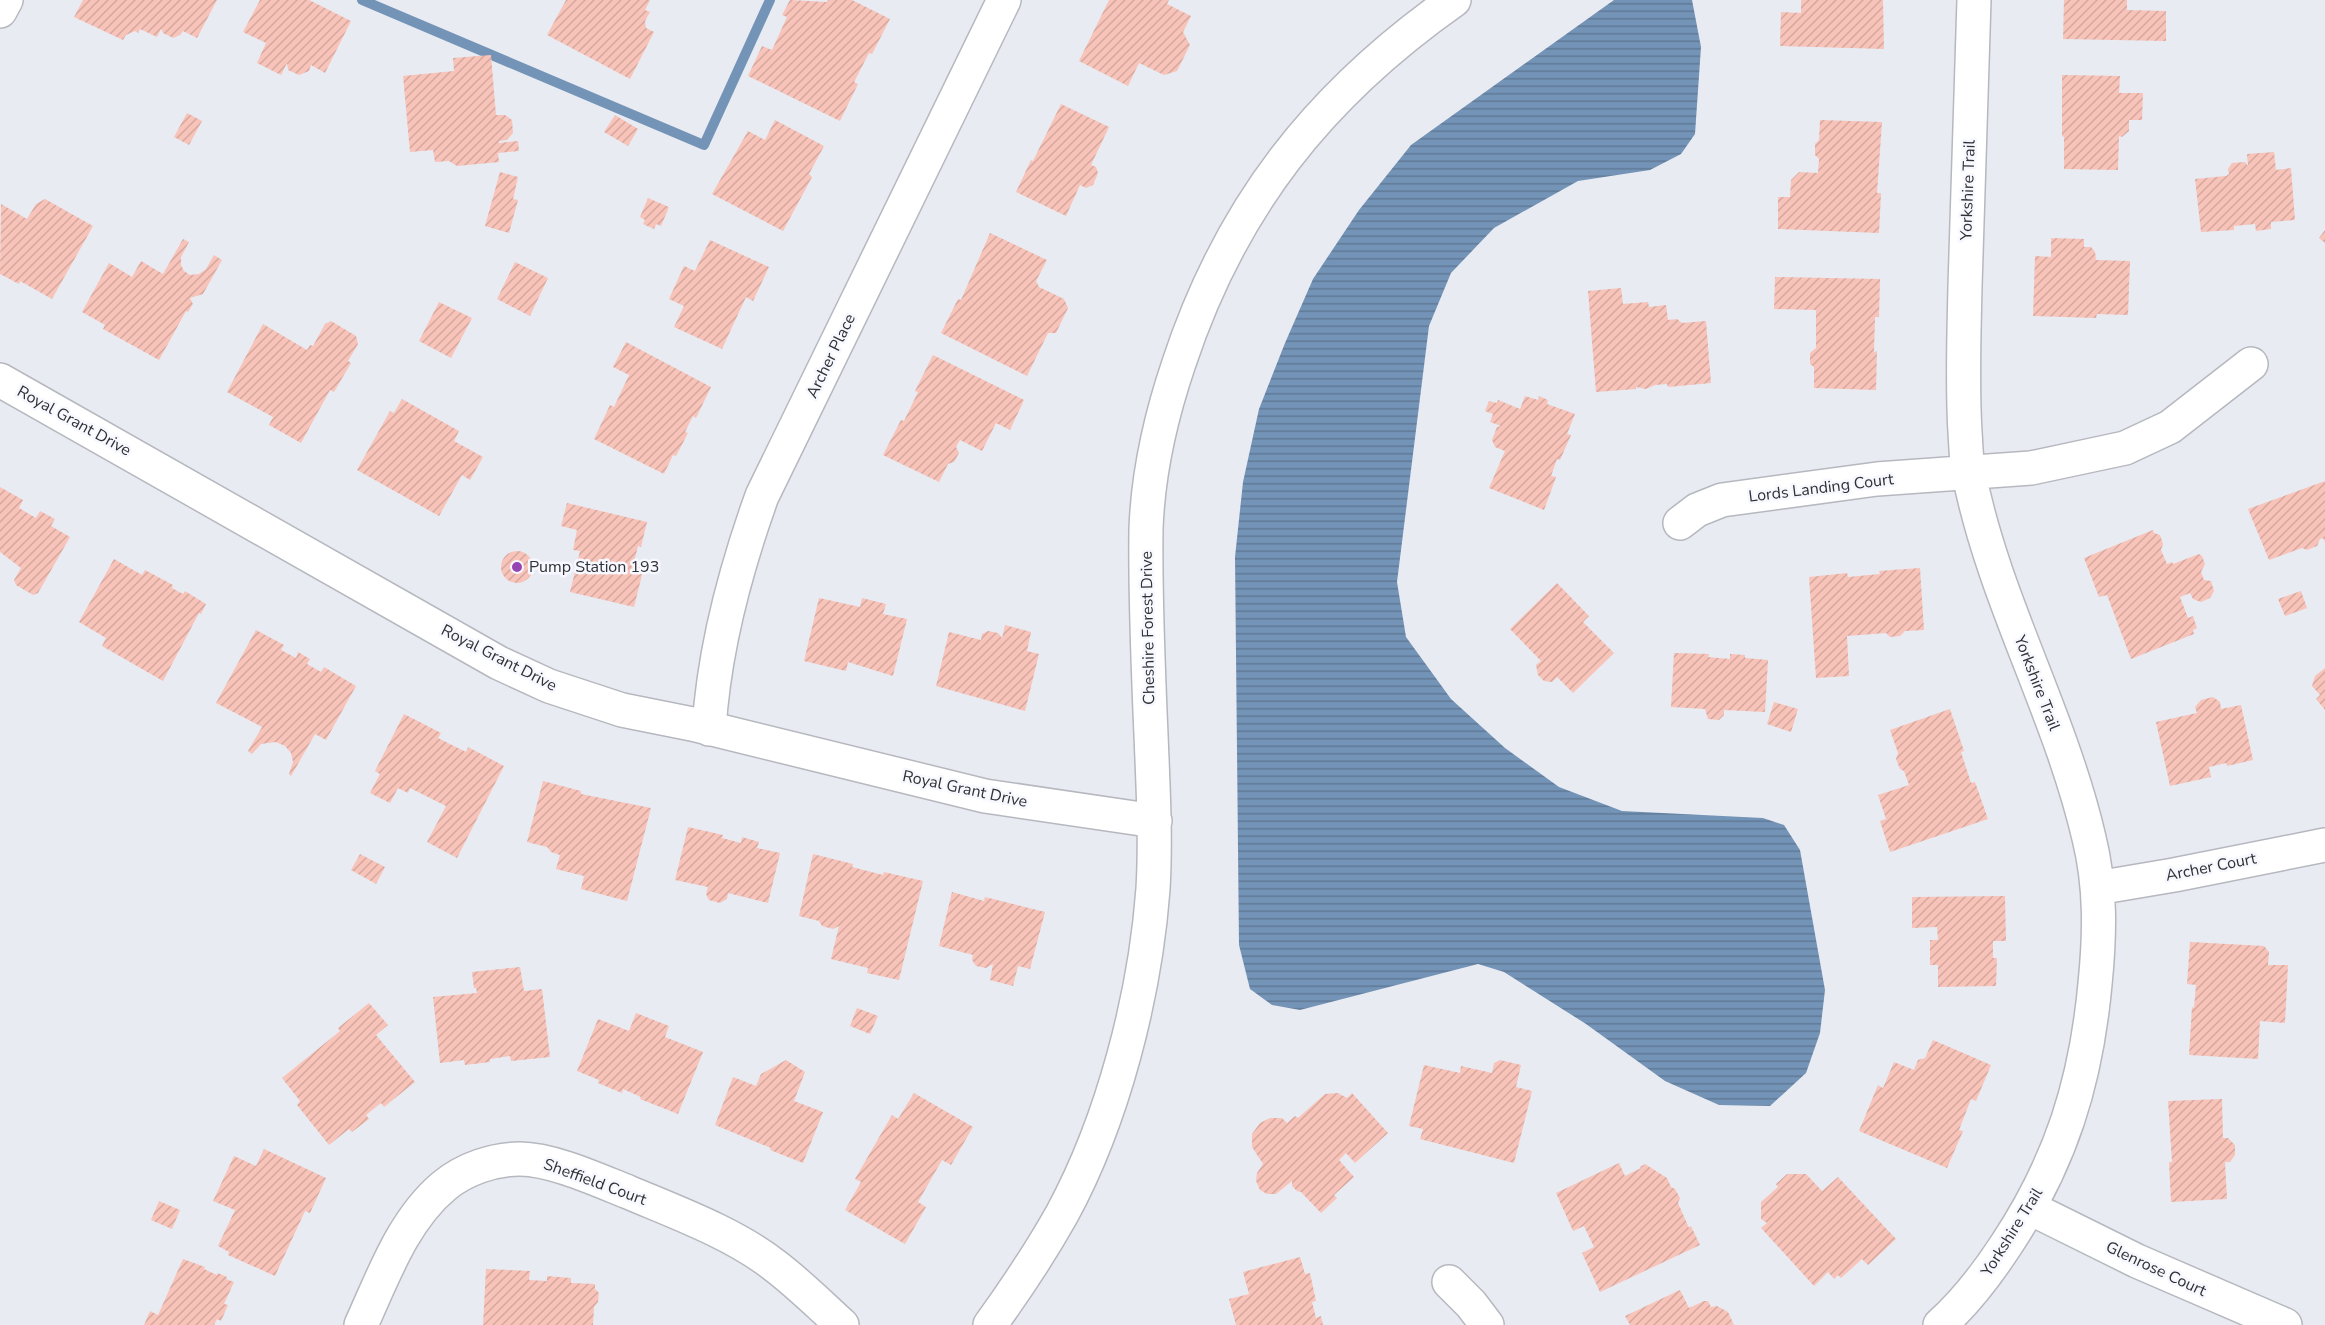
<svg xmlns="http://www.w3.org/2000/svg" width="2325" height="1325" font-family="'Nunito Sans',sans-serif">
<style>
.water{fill:url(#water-rules)}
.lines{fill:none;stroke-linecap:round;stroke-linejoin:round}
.stream{stroke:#7494b7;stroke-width:10}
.building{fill:url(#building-hatch)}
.street-casing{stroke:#b6b8bf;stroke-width:36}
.street{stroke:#fff;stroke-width:33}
.poi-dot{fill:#9744b3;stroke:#f7f8ff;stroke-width:2}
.labels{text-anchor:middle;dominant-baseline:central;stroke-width:5;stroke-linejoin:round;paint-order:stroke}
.street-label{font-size:16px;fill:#303134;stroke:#f7f8ff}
.poi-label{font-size:16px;fill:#303134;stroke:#f7f8ff;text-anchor:start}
</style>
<defs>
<pattern id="water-rules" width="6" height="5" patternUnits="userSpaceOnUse" patternTransform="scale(1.5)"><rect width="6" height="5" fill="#7494b7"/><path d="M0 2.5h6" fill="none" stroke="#607996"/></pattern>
<pattern id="building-hatch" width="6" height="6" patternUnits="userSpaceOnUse" patternTransform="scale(1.5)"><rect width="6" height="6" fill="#f8c3b8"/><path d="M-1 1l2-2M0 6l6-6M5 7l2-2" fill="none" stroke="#d5a89f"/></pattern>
</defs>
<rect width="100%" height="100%" fill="#e9ebf3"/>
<!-- water -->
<path class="water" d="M1614 0H1692L1701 47 1695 134 1681 154 1650 170 1578 181 1494 228 1451 273 1429 326 1397 582 1406 637 1451 699 1505 748 1559 787 1622 811 1763 818 1784 825 1800 850 1825 990 1820 1033 1806 1073 1770 1106 1719 1105 1665 1081 1586 1024 1504 972 1478 964 1300 1010 1272 1005 1250 989 1239 945 1235 557 1243 482 1259 409 1285 343 1313 279 1359 210 1411 145Z"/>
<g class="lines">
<!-- stream -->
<path class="stream" d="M362 0 704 145 770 0"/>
</g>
<!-- building -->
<path class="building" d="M83 0H217L197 38 183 31 180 35 173 38 163 33 161 29 157 37 140 29 138 33 135 31 126 35 123 40 74 17Z
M260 0H309L351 21 325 73 311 65 309 71 299 75 288 70 287 63 281 75 257 63 266 43 243 32Z
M566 0H650L645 10 650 12 645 21 646 28 654 32 630 79 547 35Z
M790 0 827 2 828 0H852L890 19 872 54 869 53 854 82 858 84 840 121 748 76 762 46 772 50 787 17 782 15Z
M1109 0H1169L1167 4 1191 16 1183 32 1190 45 1177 71 1164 75 1139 63 1128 86 1079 61Z
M1801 0H1883L1884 49 1780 46 1781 12 1801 13Z
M2064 0H2127V10L2166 11V41L2063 39Z
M491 55 496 115H505L512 120 513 133 507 140 499 141V143L518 141 519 151 498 153 499 162 457 166 449 161 435 162 433 150 410 152 403 76 454 71 453 58Z
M2062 75 2120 76 2119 93H2143L2142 120H2129V131L2122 137 2119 136 2118 170 2064 169V137L2062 136Z
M1061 104 1109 127 1091 165 1096 167 1098 173 1093 185 1086 188 1080 185 1066 216 1016 192 1031 160 1033 161Z
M187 113 202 121 189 145 174 137Z
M615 115 638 129 628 146 604 132Z
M775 120 824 146 809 174 812 177 783 231 712 194 748 131 765 140Z
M1820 120 1882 122 1877 193H1881L1879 233 1778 229V197H1790L1791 180 1799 172 1818 173 1819 159 1815 155V144L1819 140Z
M2274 152 2276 170 2291 168 2295 220 2271 222V229L2256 231 2255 224 2234 226V230L2201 232 2195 179 2226 176 2229 174 2228 169 2232 163 2245 162 2248 166 2247 154Z
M500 172 518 177 513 199 518 200 509 233 485 226Z
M648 198 669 207 661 226 656 224 654 229 643 224 645 220 640 217Z
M45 199 93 226 52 299 20 281 19 284 0 274 1 204 27 219 36 204Z
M2325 230V243L2319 238Z
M990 233 1047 260 1036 281 1039 287 1064 299 1068 308 1056 333H1048L1027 376 941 333 958 299 961 300Z
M2051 238 2084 239V247H2091L2095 252 2096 260 2130 261 2128 315 2097 314 2096 318 2033 316 2035 256 2051 257Z
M183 239 189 242 181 257V265L184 271 190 275 199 274 206 269 214 255 222 260 203 294 190 298 193 304 188 312 186 311 159 360 103 329 105 325 82 312 109 263 132 277 141 261 163 274Z
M710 240 769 267 753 301 746 297 722 349 674 327 684 306 669 299 684 266 695 271Z
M515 262 548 278 530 316 497 299Z
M1775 277 1880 279 1879 317H1875L1874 352 1877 351 1876 390 1814 388V367L1810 364V353L1816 348V310L1774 309Z
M1621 288 1623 304 1648 302 1649 307 1666 305 1668 320 1677 319 1682 323 1706 321 1711 383 1668 387 1667 384 1655 385 1646 389 1636 387V389L1596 392 1588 291Z
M439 302 472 318 451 358 419 341Z
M331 321 356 336 358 344 348 361 351 363 334 392 330 390 301 443 269 425 273 417 227 392 263 324 307 350 310 345 313 346 325 324Z
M626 342 711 387 696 418 693 416 685 432 688 433 676 456 673 455 664 474 594 439 610 405 614 407 629 375 613 367Z
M933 355 1024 400 1010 430 996 423 982 451 960 440 956 447 959 453 954 462 948 464 939 482 883 455 901 420 904 421 918 392 915 391Z
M1525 396 1538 400 1539 396 1548 400 1547 404 1575 414 1567 434 1571 435 1560 460 1557 459 1551 476 1556 477 1544 510 1489 488 1505 451 1495 447 1492 440 1497 427 1501 426 1490 422 1493 414 1485 411 1489 401 1497 403 1498 400 1520 409Z
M402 399 459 431 454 441 483 457 470 480 462 475 439 516 357 470 390 411 394 413Z
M2325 481V542L2323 538 2320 539 2317 546 2307 550 2302 548 2269 560 2248 509Z
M0 487 23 500 19 508 36 518 40 511 55 519 51 526 70 537 38 593 33 595 16 585 14 580 21 568 0 552Z
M567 503 647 522 641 547 638 546 634 562 644 567 634 607 570 592 580 551 573 550 577 530 561 526Z
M2153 530 2154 533 2160 535 2163 544 2161 550 2167 564 2172 562 2173 564 2199 554 2202 556 2205 564 2201 572 2204 580 2211 581 2214 591 2210 598 2201 602 2193 599 2190 593 2180 597 2188 618 2193 616 2197 628 2193 630 2194 634 2131 659 2107 595 2099 597 2084 558Z
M501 567a16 16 0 1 1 32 0a16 16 0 1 1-32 0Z
M114 559 142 575 145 570 173 585 172 588 183 594 185 591 206 604 201 614 199 613 163 681 102 646 106 638 79 622Z
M1920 568 1924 630 1905 631 1900 636 1890 637 1886 633 1847 636 1849 676 1816 678 1809 577 1847 573 1848 577 1880 574 1879 571Z
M1557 583 1589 616 1583 622 1614 653 1573 693 1557 677 1552 682 1544 681 1538 675 1536 665 1541 661 1510 629Z
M2301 591 2307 608 2285 616 2278 599Z
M819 598 860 607 862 598 886 604 883 614 907 619 893 676 848 662 846 671 804 661Z
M1005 625 1031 632 1027 651 1039 654 1025 711 936 686 949 632 981 640 982 634 988 631 998 633 1002 638Z
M256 630 284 645 281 650 296 658 298 652 310 659 307 664 321 672 324 667 356 686 326 740 315 734 291 776 289 774 293 762 291 753 285 746 276 742 268 743 261 744 252 754 248 751 262 727 216 703Z
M1674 653 1709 654 1708 657 1730 659V654L1745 655V658L1768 660 1765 712 1724 710V715L1719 720 1708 719 1705 709 1671 707Z
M2325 668V710L2316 699 2320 695 2312 686 2315 676Z
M2213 697 2220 702 2221 709 2241 705 2253 760 2227 766 2226 763 2209 767 2211 777 2170 786 2156 722 2197 713 2195 707 2201 700Z
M1774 702 1798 709 1791 732 1767 724Z
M1950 709 1964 751 1961 752 1971 783 1975 782 1988 819 1890 852 1880 821 1886 819 1878 795 1909 785 1904 771 1900 769 1896 759 1898 753 1890 730Z
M404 714 441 733 438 738 466 752 468 747 504 766 457 858 427 842 446 806 410 788 408 793 398 788 390 803 370 793 380 774 375 771Z
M543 781 581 791V794L651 808 627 901 581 889 584 876 556 869 560 855 551 852 547 847 527 842Z
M688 827 723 835 722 838 741 843 742 837 759 842 757 848 780 853 768 903 728 893 727 899 720 903 709 900 706 894 708 887 675 880Z
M360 854 385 867 376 884 351 870Z
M813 854 853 864 852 867 883 875 884 872 923 881 899 980 867 973 868 968 831 959 839 926 833 929 822 926 819 921 799 916Z
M952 892 984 901 985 897 1045 912 1030 969 1018 966 1013 986 990 980 993 964 986 968 976 966 972 960 973 955 939 946Z
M2005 896 2006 941H1993V958H1997L1996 986 1938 987V965H1930V940H1938L1937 927 1912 928V897Z
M2190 942 2264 946 2269 952 2268 965H2288L2285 1023 2260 1021 2258 1059 2189 1055 2192 1007 2194 1008 2196 985 2187 984Z
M520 967 524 991 542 989 550 1057 511 1061 510 1056 490 1059V1062L465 1065 464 1060 440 1063 433 997 477 993 476 988H474L472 972Z
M369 1003 388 1025 376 1035 415 1082 384 1107 381 1103 366 1115 369 1119 352 1132 349 1129 329 1145 297 1105 300 1101 282 1078 340 1031 338 1028Z
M857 1008 878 1016 870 1034 850 1026Z
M636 1013 669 1026 665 1037 703 1052 678 1114 640 1099 641 1097 623 1089 622 1093 598 1083 599 1080 577 1071 598 1019 629 1031Z
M1933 1040 1991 1065 1976 1101 1971 1099 1959 1130 1963 1131 1947 1168 1859 1131 1878 1085 1883 1088 1894 1062 1914 1070 1918 1060 1925 1058Z
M786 1060 805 1072 794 1101 823 1112 803 1163 770 1150 771 1148 715 1125 733 1077 756 1086 761 1074Z
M1500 1060 1521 1065 1516 1087 1532 1091 1514 1163 1420 1139 1423 1129 1409 1126 1424 1065 1460 1073 1461 1066 1492 1073 1494 1063Z
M914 1093 973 1127 951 1165 942 1160 918 1202 926 1207 905 1244 845 1210 861 1182 855 1179 892 1115 898 1119Z
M1338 1093 1347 1098 1352 1093 1388 1133 1355 1163 1346 1153 1339 1160 1354 1177 1334 1195 1337 1198 1321 1213 1301 1192 1297 1191 1292 1186V1181L1276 1194H1267L1260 1190 1256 1181 1257 1173 1263 1164 1252 1147V1134L1260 1123 1270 1118H1282L1287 1123 1295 1116 1298 1118 1325 1094Z
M2222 1099 2223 1138H2228L2235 1145V1155L2230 1162H2225L2227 1199 2171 1202 2169 1162H2172L2168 1101Z
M264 1149 326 1178 310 1213 305 1211 275 1276 228 1255 229 1252 218 1246 235 1210 213 1201 234 1156 256 1166Z
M1619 1163 1625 1176 1641 1168 1640 1167 1645 1164 1667 1178 1671 1187 1675 1189 1680 1198 1678 1203 1689 1228 1691 1226 1700 1245 1600 1292 1582 1253 1594 1247 1584 1226 1573 1231 1556 1193Z
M1787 1174H1806L1822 1191 1838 1177 1896 1239 1868 1265 1862 1259 1841 1278 1838 1275 1834 1279 1828 1272 1814 1286 1761 1228 1767 1223 1761 1219V1202L1778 1187 1776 1184Z
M159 1201 180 1210 172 1229 151 1220Z
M1300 1257 1305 1274 1310 1273 1316 1301 1312 1302 1316 1318 1321 1316 1323 1325H1236L1229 1299 1249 1294 1243 1272Z
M183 1259 205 1267 204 1269 217 1275 218 1273 227 1277 226 1279 234 1282 224 1304 228 1305 221 1321 217 1319 214 1325H144L150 1311 158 1315Z
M486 1269 530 1271 529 1280 547 1281V1276L571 1278V1283L595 1284V1289L599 1293 598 1302 594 1307 593 1325H483Z
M1680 1290 1689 1308 1704 1301H1708L1711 1307 1717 1306 1728 1312 1734 1325H1630L1625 1316Z"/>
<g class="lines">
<!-- street casing -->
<g class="street-casing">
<path id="street" d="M0 11 6 0
M0 380 499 663 549 686 622 710 692 724 985 796 1155 821
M1680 523 1697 510 1722 500 1877 479 2031 468 2125 448 2170 427 2251 364
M709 729C714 648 735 571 762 496L1004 0
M2097 888 2174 875 2325 845
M2030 1208 2137 1261 2285 1325
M1449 1282 1471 1304 1487 1325
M361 1325C383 1277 403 1220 444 1186 464 1169 494 1159 520 1159 552 1159 598 1180 628 1192 675 1212 733 1233 774 1265 798 1283 820 1305 842 1325
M990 1325C1016 1289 1040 1253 1062 1214 1113 1120 1145 996 1153 889 1156 838 1153 786 1151 735 1148 666 1145 597 1146 529 1148 472 1161 416 1179 363 1231 206 1319 95 1454 0
M1940 1325C1967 1301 1987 1274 2006 1245 2061 1162 2086 1082 2095 984 2100 935 2101 886 2089 838 2060 713 1994 600 1969 474 1966 461 1966 446 1965 432 1962 384 1964 335 1965 286 1968 191 1971 95 1974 0"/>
</g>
<!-- street -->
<use href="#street" class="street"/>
</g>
<!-- markers -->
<circle class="poi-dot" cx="517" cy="567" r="6"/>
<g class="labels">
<!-- street labels -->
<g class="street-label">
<text transform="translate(1968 190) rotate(-88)">Yorkshire Trail</text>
<text transform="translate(831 356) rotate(-64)">Archer Place</text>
<text transform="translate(74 421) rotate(29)">Royal Grant Drive</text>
<text transform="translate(1821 488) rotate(-7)">Lords Landing Court</text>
<text transform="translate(1148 628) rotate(-91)">Cheshire Forest Drive</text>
<text transform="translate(499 658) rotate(27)">Royal Grant Drive</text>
<text transform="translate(2037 683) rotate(69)">Yorkshire Trail</text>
<text transform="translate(965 789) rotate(12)">Royal Grant Drive</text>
<text transform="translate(2211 867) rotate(-11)">Archer Court</text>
<text transform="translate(595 1182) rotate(20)">Sheffield Court</text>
<text transform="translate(2012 1232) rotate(-58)">Yorkshire Trail</text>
<text transform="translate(2156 1269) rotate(25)">Glenrose Court</text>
</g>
<!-- poi labels -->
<g class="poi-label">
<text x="529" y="567">Pump Station 193</text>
</g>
</g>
</svg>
